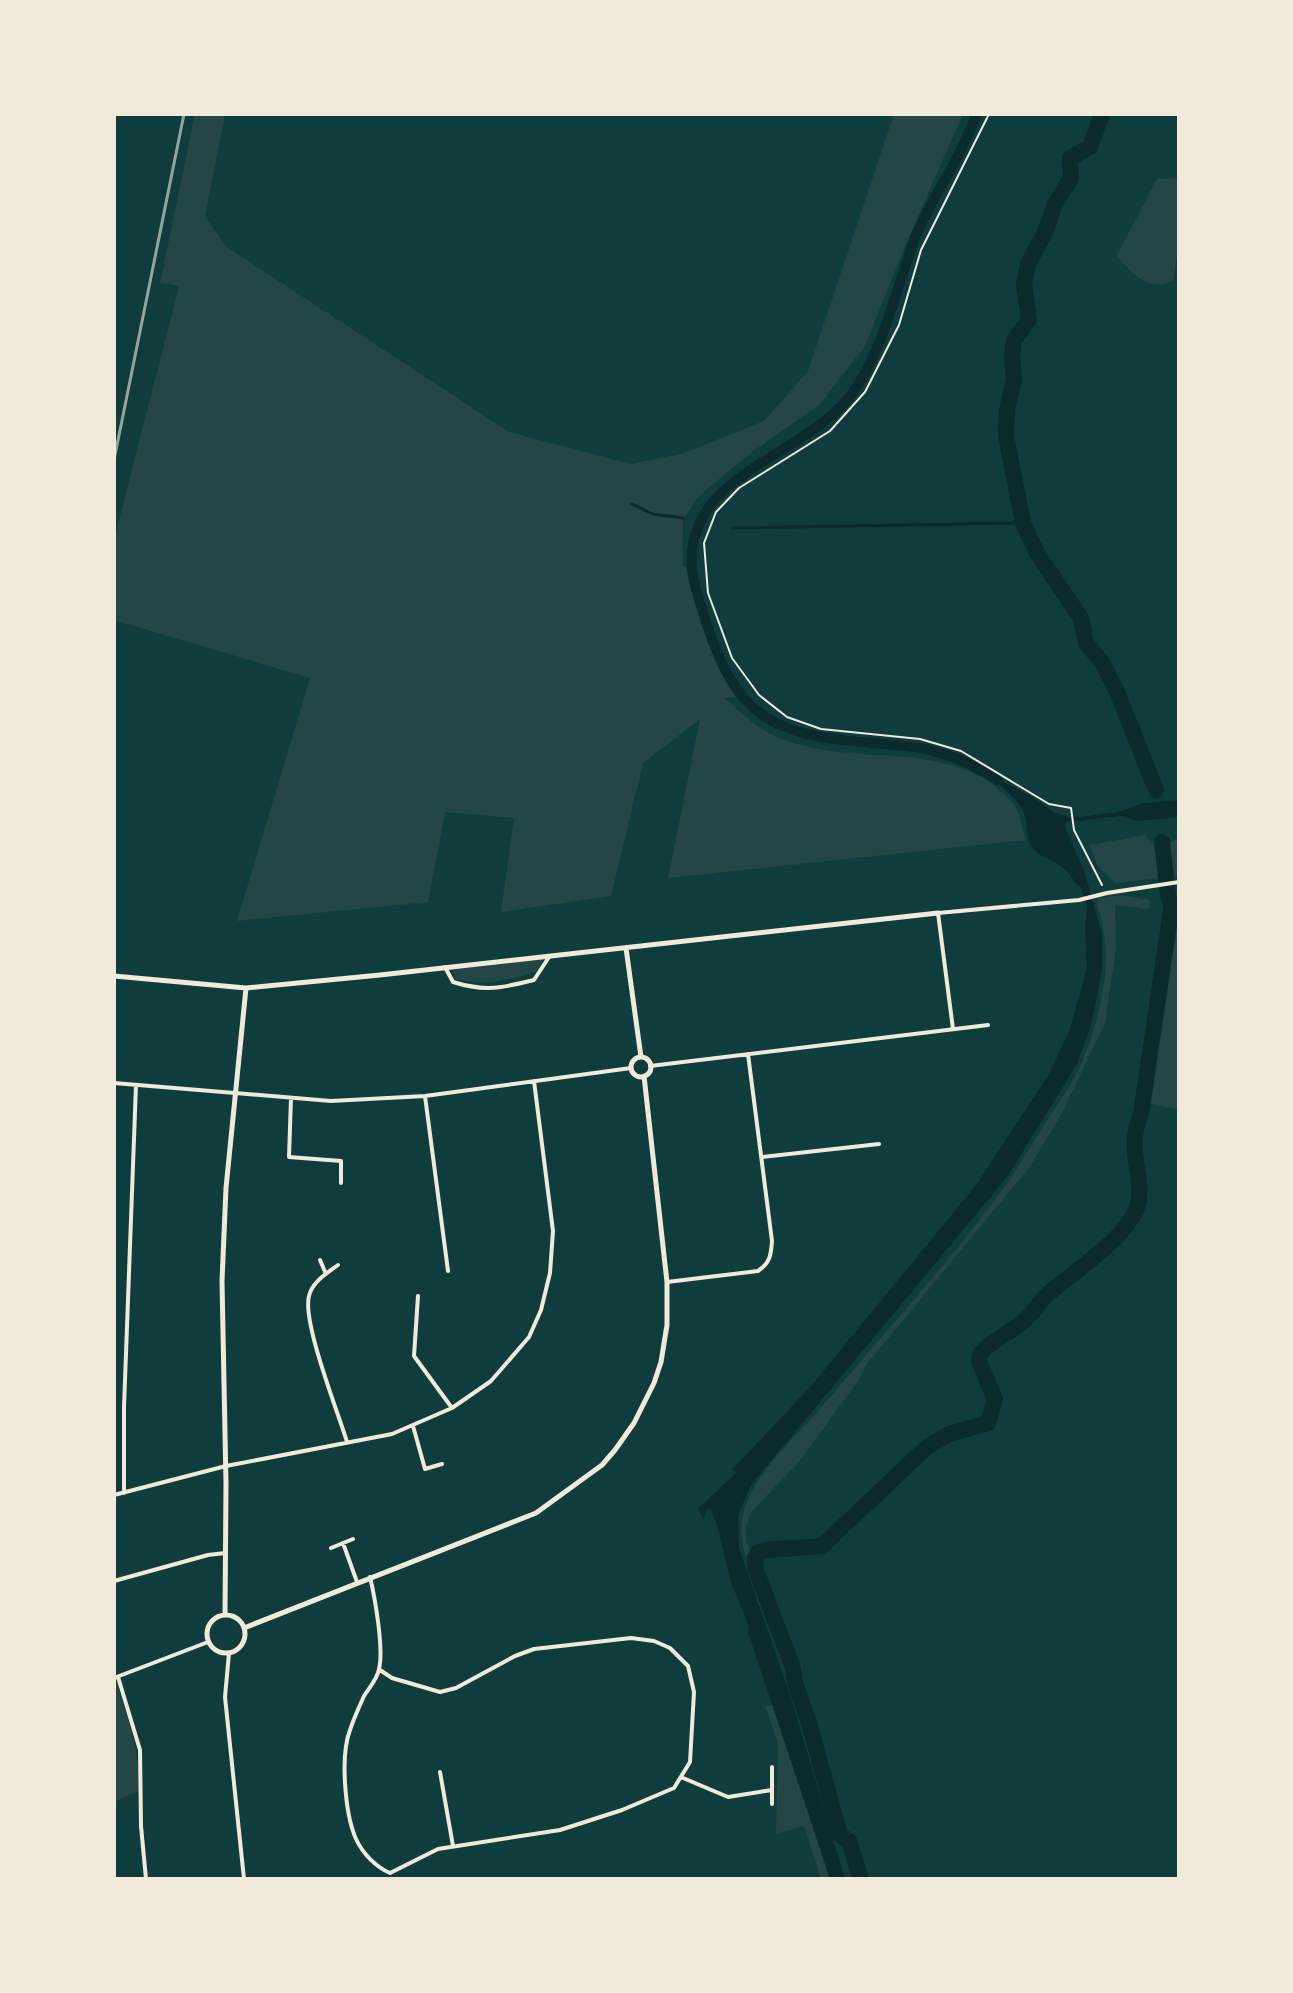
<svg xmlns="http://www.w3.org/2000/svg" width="1293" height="1993" font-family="'Fira Sans Condensed',sans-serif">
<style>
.green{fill:#244646}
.water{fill:#0a2a2b}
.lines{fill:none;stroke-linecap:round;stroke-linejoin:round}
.stream{stroke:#0a2a2b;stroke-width:3}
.canal{stroke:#0a2a2b;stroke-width:10}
.river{stroke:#0a2a2b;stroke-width:16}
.path{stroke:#f1e9da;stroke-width:2}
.minor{stroke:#f1e9da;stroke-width:4}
.tertiary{stroke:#f1e9da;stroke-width:5}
.rail{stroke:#97a49c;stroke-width:3}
</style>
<rect width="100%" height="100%" fill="#0f3d3e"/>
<!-- green -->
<path class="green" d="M195 114H225L205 217 227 247 509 432 631 464 684 453 764 421 808 371 894 114H963L902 253 865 346 820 404 752 452 700 495 683 519 682 565 692 570 718 659 743 697 725 698C743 716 761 731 785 740 858 768 953 737 1011 801 1020 810 1022 829 1026 840L668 878 700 719 643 763 611 896 501 912 514 818 445 812 428 902 237 921 310 678 114 620V540L179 286 160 283Z
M1179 178V244L1173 281C1150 292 1130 274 1117 255L1157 179Z
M1146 835 1151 844 1171 842 1179 837V876L1115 883 1097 865 1090 845Z
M1179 893V1110L1141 1101 1169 927 1172 904 1168 895Z
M1120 895 1150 900 1149 909 1115 905 1116 949 1105 1023 1062 1113 1029 1168 866 1365 858 1381 798 1463 751 1512 746 1526V1540L788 1672 789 1683 744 1550C742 1540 740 1530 742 1520 750 1474 797 1437 826 1402 887 1329 953 1259 1008 1182 1020 1165 1030 1147 1041 1130 1054 1108 1072 1086 1082 1062 1102 1014 1116 953 1096 903L1099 898Z
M543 959 537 971C509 981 485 986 456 979L453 970Z
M116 1680C127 1717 141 1752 138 1791L116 1801 117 1806 114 1808V1681Z
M773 1705 830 1879H821L804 1826 776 1834 778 1743 765 1706Z"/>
<!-- water -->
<path class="water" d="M988 774 1031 796 1054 812 1070 818 1119 812 1143 803 1179 800V817L1138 821 1120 816 1066 822 1065 827 1085 874 1102 934V968L1098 992 1090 1028 1077 1064 1007 1177 751 1485 738 1515 739 1548 791 1698 845 1879H830L748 1632 749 1627 731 1582 717 1524 710 1508 706 1510 704 1519 698 1509 736 1473 732 1470 811 1386 977 1184 1049 1074 1070 1029 1087 967 1085 927 1087 906 1080 886 1076 884C1061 857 1046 864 1033 848 1024 837 1029 823 1023 811 1018 800 997 783 988 774Z"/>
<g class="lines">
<!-- stream -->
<path class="stream" d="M632 504 653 514 683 518
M732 528 1023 523"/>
<!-- canal -->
<path class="canal" d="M977 114C970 130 963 147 954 163 942 186 927 209 917 233 897 284 887 338 858 385 812 459 684 468 692 570 694 588 701 605 706 622 718 658 733 697 767 718 812 745 870 740 920 748 949 753 974 765 998 780"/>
<!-- river -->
<path class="river" d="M1102 114 1090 147 1070 158 1071 178 1055 204 1045 232 1028 264 1024 284 1029 320 1014 340 1012 358 1014 379 1007 410 1006 436 1023 523 1037 553 1081 618 1086 643 1102 662 1118 694 1156 790
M861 1879 849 1841 840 1835 809 1723 795 1683 793 1668 756 1570 755 1558 758 1553 765 1550 822 1546 927 1447 949 1434 988 1423 995 1399 979 1362 980 1354C992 1340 1010 1333 1024 1321 1033 1313 1039 1302 1048 1294 1074 1271 1123 1241 1136 1210 1148 1183 1124 1151 1141 1114L1172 904 1168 895 1162 842"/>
<!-- path -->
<path class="path" d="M989 114 921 250 899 325 865 392 830 431 739 488 716 512 704 543 708 593 732 658 759 695 787 717 821 729 920 739 961 751 1049 804 1071 808 1074 830 1102 885"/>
<!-- minor -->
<path class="minor" d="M445 967 453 982C485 992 502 988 534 980L549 957
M953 1029 938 913 1079 900 1107 893 1179 882
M650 1066 988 1025
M114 1083 331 1101 425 1096 631 1068
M425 1096 448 1271
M291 1098 289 1157 341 1161V1183
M762 1157 879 1144
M320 1260 326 1274
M338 1265C327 1273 312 1282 309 1296 302 1322 338 1412 347 1442
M667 1282 758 1271C770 1263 771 1255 772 1241L748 1054
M418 1296 414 1356 452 1408
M413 1426 425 1469 442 1464
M124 1493V1407L136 1085
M114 1495 226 1466 392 1434 452 1408 491 1381 529 1337 541 1310 550 1273 553 1231 534 1081
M343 1543 357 1582
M331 1548 353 1539
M370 1577C375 1598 384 1649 379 1669 378 1678 369 1688 364 1696 359 1707 354 1718 350 1730 340 1756 345 1814 356 1839 363 1854 376 1867 390 1873L438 1849 560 1830 622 1810 674 1788 690 1762 694 1692 688 1666 670 1648 654 1641 631 1638 534 1649 515 1656 456 1688 440 1692 392 1678 380 1670
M114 1581 208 1555 225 1553
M229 1653 225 1697 244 1879
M118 1677 140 1750 141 1826 146 1879
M114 1678 208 1642
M440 1772 453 1846
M683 1778 728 1797 772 1790
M772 1804V1767"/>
<!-- tertiary -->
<path class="tertiary" d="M626 948 641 1057
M114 976 246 988 380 975 938 913
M631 1067a10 10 0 1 1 20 0a10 10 0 1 1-20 0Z
M207 1634a19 19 0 1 1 38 0a19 19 0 1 1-38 0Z
M225 1615 226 1484 222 1281 226 1188 246 988
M244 1628 536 1513 602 1465 615 1450 634 1423 654 1383 661 1362 667 1325V1282L644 1076"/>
<!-- rail -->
<path class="rail" d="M114 460 184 114"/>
</g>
<!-- border -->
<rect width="1293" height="1993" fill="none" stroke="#f1e9da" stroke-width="232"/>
</svg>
